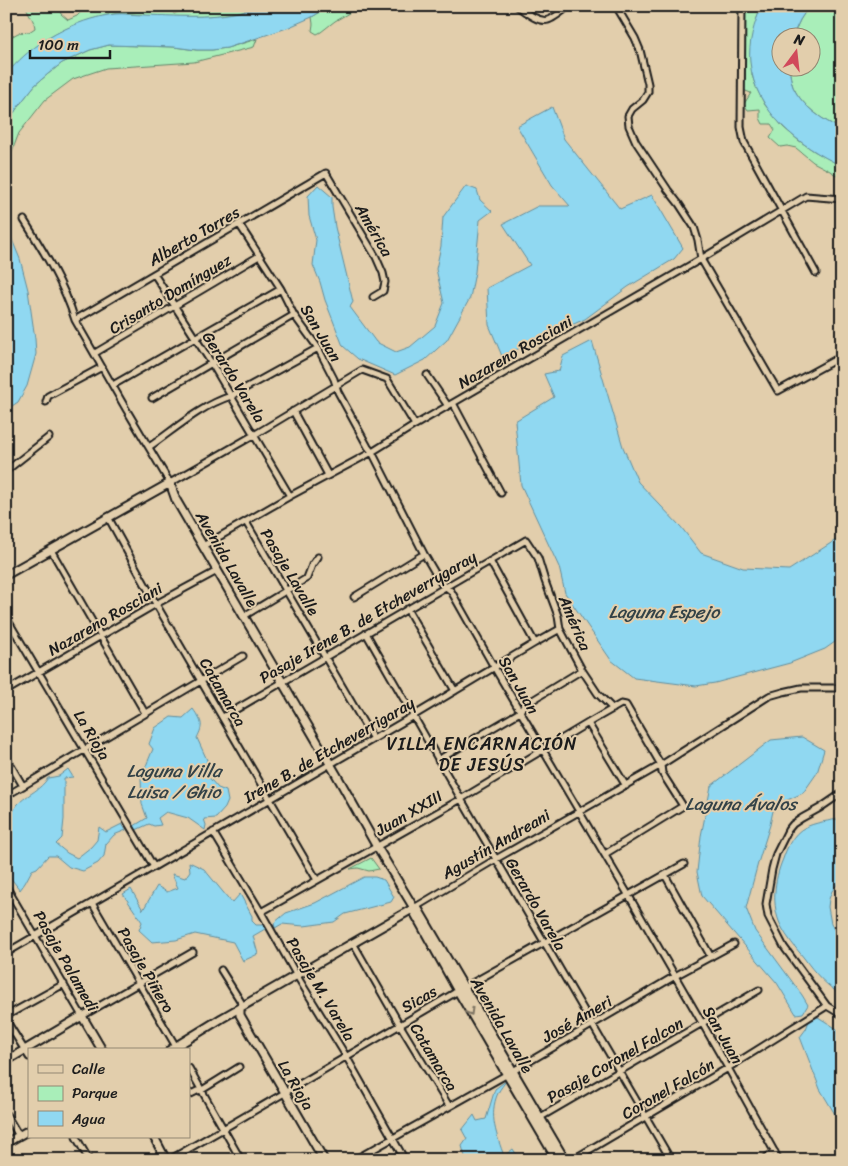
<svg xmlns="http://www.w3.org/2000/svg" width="848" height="1166" font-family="Sriracha,sans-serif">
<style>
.green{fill:#a9eeb9;stroke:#62856a}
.water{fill:#90d8f1;stroke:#628d9c}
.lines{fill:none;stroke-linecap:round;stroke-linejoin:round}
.street-casing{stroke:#1c1c1c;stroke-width:9}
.secondary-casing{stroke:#1c1c1c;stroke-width:11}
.street{stroke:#e2ceac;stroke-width:5}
.secondary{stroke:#e2ceac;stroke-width:7}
.oneway{stroke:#7f7564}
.labels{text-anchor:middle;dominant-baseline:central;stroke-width:4;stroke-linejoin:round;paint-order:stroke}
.street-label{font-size:16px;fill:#1c1c1c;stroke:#e2ceac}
.water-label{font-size:18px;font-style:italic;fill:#334247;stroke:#e2ceac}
.neighbourhood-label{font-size:18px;letter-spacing:1px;fill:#1c1c1c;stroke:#e2ceac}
</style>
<rect width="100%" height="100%" fill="#e2ceac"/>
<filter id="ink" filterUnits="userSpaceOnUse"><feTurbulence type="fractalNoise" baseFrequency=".02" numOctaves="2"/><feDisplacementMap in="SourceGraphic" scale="10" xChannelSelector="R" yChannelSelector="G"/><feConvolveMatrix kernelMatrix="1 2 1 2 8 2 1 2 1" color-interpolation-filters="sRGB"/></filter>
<g filter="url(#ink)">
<!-- green -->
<path class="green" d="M26 6H58L61 14 68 20 77 16 85 8 94 10 100 6 167 7 174 14 180 11 182 6H259C225 19 188 17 153 16 140 15 127 13 115 14 92 17 59 30 41 43 29 53 18 64 6 74V48L11 37 18 33 29 32 35 28C34 19 29 16 26 6Z
M330 6H354L349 13 335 21 321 32 317 34 312 31 313 24 312 17Z
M736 6H762L757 18 752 75 756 87 765 105 783 127 798 140 814 151 842 166V179L830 171 813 162 796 148 787 146 780 147 770 138 775 130 771 124H763L760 118V109L748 110 744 104 751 93 743 90 745 77 743 20 735 11Z
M809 6H842V129C823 121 802 106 793 87 791 81 790 74 789 68H810V38L792 37 800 20Z
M257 39 254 47 194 62 106 68 73 79 45 100 19 133 6 167V124L23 100 35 85 48 74 62 63 90 50 109 45 174 47 196 50H212L227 48Z
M371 858 379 869 369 871 358 868 350 869Z"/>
<!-- water -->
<path class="water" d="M259 6H330L312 17 287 28 227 48 212 50H197L174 47 109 45 90 50 62 63 48 74 35 85 23 100 6 124V74C12 68 18 61 25 55 50 34 82 18 115 14 124 13 135 15 145 15 183 16 222 20 259 6Z
M762 6H809L800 20 792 37 780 38V68H789C790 74 791 81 793 87 802 106 823 121 842 129V166C799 146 755 112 750 62 748 43 754 23 762 6Z
M552 107 564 139 620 209 652 195 683 248 674 259 628 287 585 319 502 356 489 325 487 288 530 265 503 224 538 206H570L552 185 517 126Z
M318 185 332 197V207L335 227 353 302 350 307 376 342 396 352 410 347 435 326 444 303 436 269 441 246 443 217 466 186 477 190 480 200 492 211 480 220 475 272 470 298 447 340 425 360 395 375 358 359 343 346 325 300 320 282 313 265 316 240 309 216 308 196Z
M6 225 20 259 28 290 35 339 36 354 27 386 18 402 6 410Z
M592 341 623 447 638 482 681 527 701 553 743 568 789 570 842 536V637L825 649 790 663 715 683 696 686 634 678 611 660 565 593 559 567 521 485 515 421 554 397 544 374 559 371 563 356Z
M193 709C202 722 204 724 197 738L207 760 205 773 218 788 226 791 228 801 225 808 216 818 204 819 206 825 205 830 188 818 166 812 158 818 161 825 154 826 149 824 136 830 134 826 147 818 142 804 141 778 153 749 149 744 155 728 171 717 183 718Z
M802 737 824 750 817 773 803 793 774 806 770 825 758 863 746 908 755 931 802 995 808 1005 803 1013 796 1014 777 983 702 896 697 872 701 836 711 786 771 740Z
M68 769 73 777 64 778V819L62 838 56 844 67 853 77 858 91 847 97 840 99 827 106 832 122 824 126 830 114 835 106 844 104 856 98 863 83 871 69 867 56 856H48L37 868 32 870 25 883 20 890 6 872V817C14 814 14 807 20 802 30 793 40 790 48 778L59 776Z
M842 818V878L832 891 829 899 828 907 831 924 836 933 842 941V995C826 986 814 972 804 958 796 948 787 938 781 926 771 905 774 880 783 859 787 847 793 834 804 828 815 822 830 821 842 818Z
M189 862 204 869 232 903 240 894 252 916V921L256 925H263L265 929 253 936 258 954 243 961 233 942 195 934 176 940 152 942 139 930 142 922 123 894 131 889 143 910 157 886 167 892 178 888 172 874 185 878 190 871Z
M364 877H375L384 880 394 897 391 902 345 914 334 922 304 926 282 924 275 928 274 923 286 913 315 903Z
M818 1017 842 1032V1126L820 1089 800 1037 806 1029 809 1021Z
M507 1080C504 1084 500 1089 498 1093 488 1115 497 1136 504 1156L513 1149 520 1160H466L462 1146 467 1139 462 1130 474 1115 477 1121 486 1119 495 1089Z"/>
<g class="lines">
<!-- street casing -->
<g class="street-casing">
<path id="street" d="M517 6C524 11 538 23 548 20 553 19 564 10 569 6
M616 6 635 38 640 50 648 84V92L643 100 632 109 628 116 629 126 636 142 668 190 679 204 694 227 698 240 701 259 778 391 842 356
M742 6 741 127 744 142 816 273
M24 220C44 252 64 284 75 320L126 409 170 483 254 435 362 370 387 379 415 425
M239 224 281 289 294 315 318 348 334 379 338 392 368 447 372 452 424 554 441 583 451 591 494 667 629 896 728 1068 779 1160
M154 274 212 364 290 496
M75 320 326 173 376 257 383 273 385 282 383 291 373 297
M95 353 259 256
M427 375 448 406
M113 385 281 289
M152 398 294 315
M46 402 48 396 102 367
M453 403 501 493
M293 411 328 475
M149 447C175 429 200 406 231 396L318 348
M6 471 49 437
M108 517 156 604 317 880
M246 522 373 739
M203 546 290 496 372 452 415 425 701 259 806 196 842 199
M51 550 145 713
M490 561 535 643
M354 597 424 554
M407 609 455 691
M244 616 307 578 312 565 318 557
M6 617 154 867
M366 633 461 799 671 1160
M6 691 156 604 217 571
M223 717 526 540 538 558 545 581 558 616 560 629 582 670 598 694 613 709
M588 723 626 786
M6 757 23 786
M438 760 520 712 523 706 582 670
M842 793 820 808 802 818 793 824 788 830 776 854 772 869 766 904 768 916 784 947 827 1006 842 1015
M6 796 243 656
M213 832 261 912 297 976 346 1056 405 1160
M665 875 711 957
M6 886 82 1016 193 952
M92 903 178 1050
M414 908 496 859 661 765 769 696 783 692 801 688H842
M261 912 461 799 588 723 621 704 626 705 661 765 662 773 683 806 605 854
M353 943 400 1025 449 1106
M6 953 413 716 535 643 560 629
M221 970 241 1002 240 1008
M6 1016 64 984
M6 1020 29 1057
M189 1068 241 1160
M189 1095 197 1091 202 1090 239 1067
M6 1114 19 1136
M539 1118 759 990
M76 1137 89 1160
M169 1160 223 1129 458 991 684 864
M354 1160 513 1071 675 976 734 944
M572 1160 728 1068 827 1006
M762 1160 775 1152"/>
</g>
<!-- secondary casing -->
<g class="secondary-casing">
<path id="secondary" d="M6 575 170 483 176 500 336 774 377 847 414 908V912L458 991 557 1160
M414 908 418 909 565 1160
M240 1009V1015L324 1160
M170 1050 222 1018 414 908
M6 1061 82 1016 102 1050
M154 1137 166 1160
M6 1143 29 1130"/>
</g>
<!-- street -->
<use href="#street" class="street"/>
<!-- secondary -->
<use href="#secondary" class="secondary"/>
</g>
<!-- one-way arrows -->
<defs><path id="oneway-chevron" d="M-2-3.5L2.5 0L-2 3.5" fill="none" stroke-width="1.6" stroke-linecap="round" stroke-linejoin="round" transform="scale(1.25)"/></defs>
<use class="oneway" href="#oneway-chevron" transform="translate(470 1012) rotate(60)"/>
</g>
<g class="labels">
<!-- street labels -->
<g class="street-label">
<text transform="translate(374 230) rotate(60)">América</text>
<text transform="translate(194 236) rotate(-30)">Alberto Torres</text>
<text transform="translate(170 294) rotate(-31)">Crisanto Domínguez</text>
<text transform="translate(321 333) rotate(59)">San Juan</text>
<text transform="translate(515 352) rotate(-30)">Nazareno Rosciani</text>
<text transform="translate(234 377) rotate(58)">Gerardo Varela</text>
<text transform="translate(227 559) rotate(60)">Avenida Lavalle</text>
<text transform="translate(290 572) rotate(59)">Pasaje Lavalle</text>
<text transform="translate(368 617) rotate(-30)">Pasaje Irene B. de Etcheverrygaray</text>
<text transform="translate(105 619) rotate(-30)">Nazareno Rosciani</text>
<text transform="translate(575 623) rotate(67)">América</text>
<text transform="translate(519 685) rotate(60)">San Juan</text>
<text transform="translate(223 692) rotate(60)">Catamarca</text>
<text transform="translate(92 735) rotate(59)">La Rioja</text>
<text transform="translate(329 750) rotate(-30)">Irene B. de Etcheverrigaray</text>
<text transform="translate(409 813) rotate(-30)">Juan XXIII</text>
<text transform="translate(496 844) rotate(-30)">Agustín Andreani</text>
<text transform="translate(536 904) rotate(60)">Gerardo Varela</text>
<text transform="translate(66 961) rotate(60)">Pasaje Palamedi</text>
<text transform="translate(146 970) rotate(60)">Pasaje Piñero</text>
<text transform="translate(321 989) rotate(59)">Pasaje M. Varela</text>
<text transform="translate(419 999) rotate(-30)">Sicas</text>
<text transform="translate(577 1019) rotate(-30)">José Ameri</text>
<text transform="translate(502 1025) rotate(60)">Avenida Lavalle</text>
<text transform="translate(723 1035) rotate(60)">San Juan</text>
<text transform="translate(434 1057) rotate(59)">Catamarca</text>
<text transform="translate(615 1060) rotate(-30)">Pasaje Coronel Falcon</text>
<text transform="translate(296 1085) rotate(60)">La Rioja</text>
<text transform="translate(668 1089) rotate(-30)">Coronel Falcón</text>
</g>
<!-- water labels -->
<g class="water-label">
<text x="664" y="612">Laguna Espejo</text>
<text x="174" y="771">Laguna Villa<tspan x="174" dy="21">Luisa / Ghio</tspan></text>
<text x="741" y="804">Laguna Ávalos</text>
</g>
<!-- neighbourhood labels -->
<g class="neighbourhood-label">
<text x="482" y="744">VILLA ENCARNACIÓN<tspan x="482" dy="21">DE JESÚS</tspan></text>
</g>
</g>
<!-- margin -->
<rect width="848" height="1166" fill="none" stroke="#e2ceac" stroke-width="25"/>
<rect x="12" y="12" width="823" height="1141" fill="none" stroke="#1c1c1c" stroke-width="2" filter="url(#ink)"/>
<!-- legend -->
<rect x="28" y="1048" width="162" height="90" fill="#e2ceac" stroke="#938772"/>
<rect x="38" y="1065" width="25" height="8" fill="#e2ceac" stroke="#938772"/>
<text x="72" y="1074" font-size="15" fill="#1c1c1c">Calle</text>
<rect x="38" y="1086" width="25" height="15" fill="#a9eeb9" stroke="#938772"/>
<text x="72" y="1098" font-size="15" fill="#1c1c1c">Parque</text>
<rect x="38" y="1111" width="25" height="15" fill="#90d8f1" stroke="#938772"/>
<text x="72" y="1124" font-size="15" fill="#1c1c1c">Agua</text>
<!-- north arrow -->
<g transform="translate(796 52) rotate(15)"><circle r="24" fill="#e2ceac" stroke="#938772"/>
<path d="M0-4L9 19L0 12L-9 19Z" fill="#d1495b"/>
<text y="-8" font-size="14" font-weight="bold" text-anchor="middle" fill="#1c1c1c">N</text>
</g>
<!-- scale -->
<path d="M30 50v8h80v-8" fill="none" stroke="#1c1c1c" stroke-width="2.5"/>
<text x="38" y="50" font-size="15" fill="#1c1c1c" stroke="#e2ceac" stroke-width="4" paint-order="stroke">100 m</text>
</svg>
